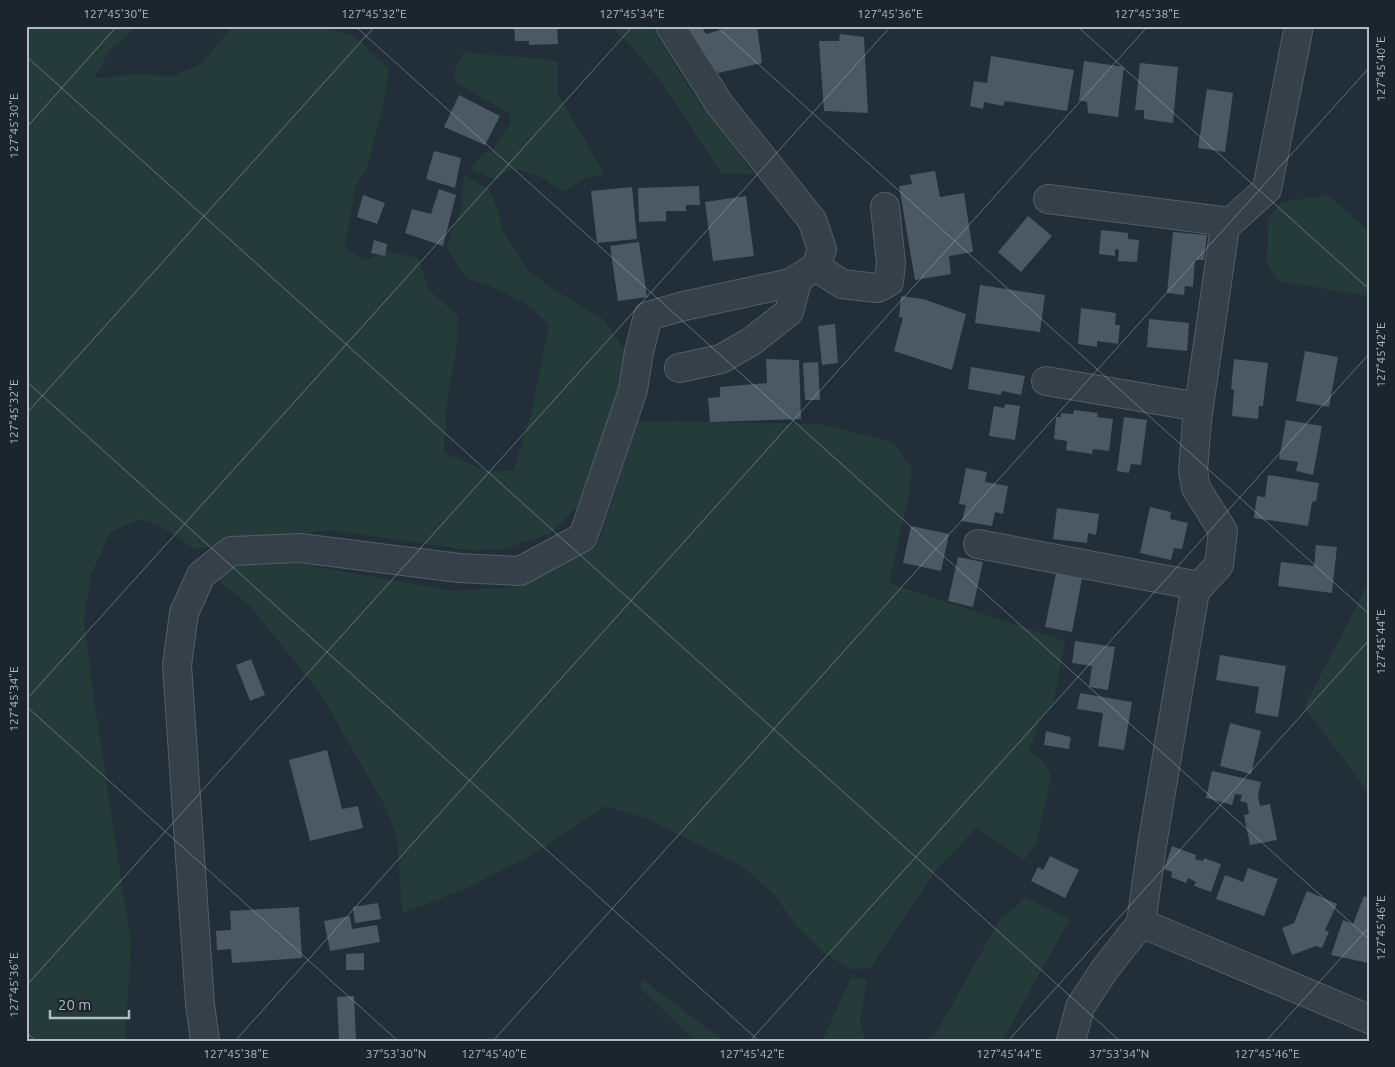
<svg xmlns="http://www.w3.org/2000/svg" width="1395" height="1067" font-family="Ubuntu,sans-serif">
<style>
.green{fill:#253b3a}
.building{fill:#4a5964}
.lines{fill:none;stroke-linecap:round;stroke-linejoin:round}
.minor-casing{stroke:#535e66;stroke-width:30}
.minor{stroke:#354048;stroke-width:28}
.ticks{fill:none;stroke:#b0bbc5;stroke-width:1;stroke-opacity:0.45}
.neatline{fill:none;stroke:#b0bbc5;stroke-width:2}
.ticks-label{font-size:12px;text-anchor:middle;fill:#b0bbc5}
</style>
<rect width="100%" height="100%" fill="#222e38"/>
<!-- green -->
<path class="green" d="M26 26H134L132 31 109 51 95 78 142 74 171 77 202 63 233 26H318L353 35 389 69 382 111 367 167 355 188 345 247 364 261 386 251 418 258 429 290 458 316 456 353 447 403 444 453 487 471H513L531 415 549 325 527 304 490 286 466 278 446 246 461 209 464 175 489 189 497 208 503 231 528 270 556 291 603 319 625 351 624 377 577 507 550 534 503 549 475 551 329 530 195 549 162 527 140 519 111 532 91 574 84 619 93 692 131 944 125 1041H26Z
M609 26H651L697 100 754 174H722C691 128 653 60 609 26Z
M464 52C495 57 528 55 558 62V94L605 175 586 178 563 192 543 178 512 168 495 180 471 168 484 153 491 152 510 123 509 113 456 83 454 72Z
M1329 195 1369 232V296L1278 281 1267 264 1268 219 1281 202Z
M638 421 821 424 893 442 912 468 910 490 889 583 1065 641 1053 705 1041 716 1029 751 1045 763 1051 777 1036 844 1024 860 976 828 935 872 870 968 850 969 824 953 794 923 775 895 742 866 645 818 605 806 535 853 463 890 402 913 397 837 385 806 320 693 251 607 217 580 236 565 302 564 453 591 515 587 597 547Z
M1369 582V793L1304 707Z
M1025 897 1070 919 1002 1041H930L935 1035 999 921Z
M851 978 867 979 860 1021 865 1041H822Z
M642 979 720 1038 722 1041H695L640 988Z"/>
<!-- building -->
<path class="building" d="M514 26H557L558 44 529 45V41H515Z
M686 26H701L706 34 734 26H757L762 63 718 73 717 71 713 72Z
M840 34 864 37 868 113 824 111 819 41H839Z
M991 56 1074 70 1067 111 1005 101 1003 106 984 102 983 109 970 106 974 81 987 83Z
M1084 61 1124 67 1118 117 1088 113 1087 102 1079 100Z
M1140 63 1178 67 1173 123 1144 119V110H1135Z
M1207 89 1233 93 1225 152 1198 148Z
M459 95 500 116 485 145 444 127Z
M434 151 461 158 455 188 426 179Z
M935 171 940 197 964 193 973 252 949 256 951 274 915 280 899 186 912 184 910 175Z
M699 186 700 205H686V211H666V221L639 222 638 188Z
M632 187 637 239 597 243 591 191Z
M439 189 456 195 443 246 405 233 412 209 431 214Z
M363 195 385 203 377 224 357 217Z
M746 196 754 256 713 261 705 202Z
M1028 216 1052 236 1021 272 998 252Z
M1101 230 1128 233V239L1139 240 1137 262 1118 261 1119 250 1115 249V256L1099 254Z
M1173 232 1207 235 1204 260H1195L1193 287 1185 286 1184 295 1167 293Z
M374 240 387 244 385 256 371 253Z
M639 242 647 297 618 301 610 246Z
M980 285 1045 295 1040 332 975 323Z
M901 296 923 299 966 314 952 370 894 351 903 318 899 317Z
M1081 308 1116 313 1115 325H1120L1118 344 1097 341V347L1078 344Z
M1149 319 1189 323 1187 351 1147 347Z
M835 324 838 363 822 365 818 326Z
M1305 351 1338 357 1329 407 1296 401Z
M766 359 799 360 801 419 710 422 708 398 720 397V387L767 383Z
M1234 359 1268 363 1263 406H1259L1258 419 1232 416 1234 390 1231 389Z
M818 362 820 400H805L803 363Z
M971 367 1025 376 1021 395 1002 391 1001 395 968 389Z
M1005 404 1020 406 1015 440 989 436 994 406 1004 408Z
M1074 410 1098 413 1097 417 1113 419 1109 451 1093 449 1092 454 1066 450 1067 441 1054 439 1056 417H1061V413L1073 414Z
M1124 417 1147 420 1141 465 1131 464 1129 473 1117 471Z
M1286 420 1322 426 1313 475 1296 471 1298 462 1279 459Z
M966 468 987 472 985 482 1008 486 1003 514 995 512 992 526 962 521 966 505 959 504Z
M1268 475 1319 483 1316 501 1312 502 1308 526 1254 518 1257 496 1265 497Z
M1150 507 1171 512 1170 519 1188 523 1182 549 1174 548 1171 560 1140 553Z
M1057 508 1099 514 1096 535 1088 533 1087 543 1053 539Z
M911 526 949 534 941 571 903 563Z
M1316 545 1337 547 1332 593 1278 586 1281 562 1314 566Z
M958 557 983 562 973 607 948 601Z
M1056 573 1082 578 1072 632 1045 627Z
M1075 641 1115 647 1108 690 1089 687 1092 666 1072 663Z
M1220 655 1286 666 1278 717 1255 713 1259 687 1216 680Z
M251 659 265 695 250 701 236 665Z
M1080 693 1132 702 1124 750 1098 746 1103 713 1077 709Z
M1230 723 1261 731 1251 774 1220 766Z
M1046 731 1071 737 1069 749 1044 745Z
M327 750 342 809 358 806 363 828 310 841 289 760Z
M1212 771 1261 782 1258 795 1260 806 1270 804 1277 840 1250 845 1244 815 1249 814 1247 803 1240 801 1242 795 1235 794 1232 805 1206 798Z
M1172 846 1196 855 1195 859 1203 861 1204 858 1221 864 1211 892 1194 886 1196 882 1188 878 1186 883 1171 877 1172 872 1164 869Z
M1050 856 1079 870 1065 898 1031 881 1038 867 1043 870Z
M1248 868 1278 879 1264 916 1216 899 1225 875 1243 882Z
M1307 891 1337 904 1325 930 1329 932 1322 948 1316 946 1292 955 1282 928 1294 923Z
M1364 896 1369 898V963L1331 955 1343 920 1353 924Z
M378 903 381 919 355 923 353 907Z
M299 907 302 958 232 963 231 949 217 950 216 931 231 930 230 911Z
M350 916 352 929 377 925 380 942 330 951 324 921Z
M364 953V970H346V954Z
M354 996 356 1041H339L337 997Z"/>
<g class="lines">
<!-- minor casing -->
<g class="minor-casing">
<path id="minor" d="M1048 199 1230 222
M816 267 842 284 877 288 889 282 891 263 885 207
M679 368 721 359 752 341 789 312 798 278
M1046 381 1199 407
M978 544 1199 586
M1141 923 1369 1019
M205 1041 200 1004 177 665 184 613 201 575 231 551 300 548 459 568 520 571 583 537 633 390 639 352 648 316 684 306 790 283 816 267 822 249 812 220 720 105 670 26
M1071 1041 1080 1007 1105 969 1141 923 1152 845 1195 591 1219 565 1223 531 1196 488 1193 471 1197 420 1225 227 1267 189 1299 26"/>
</g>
<!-- minor -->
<use href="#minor" class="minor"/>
</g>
<!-- ticks -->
<path class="ticks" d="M355 26 1369 939M716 26 1369 614M1077 26 1369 289M26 56 1120 1041M26 128 117 26M26 381 759 1041M26 414 375 26M26 700 633 26M26 706 398 1041M26 986 891 26M26 1032 36 1041M235 1041 1148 26M493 1041 1369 68M750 1041 1369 354M1008 1041 1369 640M1266 1041 1369 927"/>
<!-- border -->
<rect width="1395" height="1067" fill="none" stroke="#1b252d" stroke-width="55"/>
<!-- scale -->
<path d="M50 1010v8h79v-8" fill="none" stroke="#b0bbc5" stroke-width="2.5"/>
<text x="58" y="1010" font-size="15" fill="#b0bbc5" stroke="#1b252d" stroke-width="4" paint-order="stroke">20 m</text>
<rect x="28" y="28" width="1340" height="1012" class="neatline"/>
<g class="ticks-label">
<text x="116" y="18">127°45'30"E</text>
<text x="374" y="18">127°45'32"E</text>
<text x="632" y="18">127°45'34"E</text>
<text x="890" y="18">127°45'36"E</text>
<text x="1147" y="18">127°45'38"E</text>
<text transform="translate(1381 69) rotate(-90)" y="4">127°45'40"E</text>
<text transform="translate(14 126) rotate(-90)" y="4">127°45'30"E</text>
<text transform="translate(1381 355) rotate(-90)" y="4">127°45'42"E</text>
<text transform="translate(14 412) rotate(-90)" y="4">127°45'32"E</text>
<text transform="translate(1381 642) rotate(-90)" y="4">127°45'44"E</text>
<text transform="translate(14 699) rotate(-90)" y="4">127°45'34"E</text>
<text transform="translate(1381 928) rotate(-90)" y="4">127°45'46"E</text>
<text transform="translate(14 985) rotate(-90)" y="4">127°45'36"E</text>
<text x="236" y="1058">127°45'38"E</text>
<text x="396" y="1058">37°53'30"N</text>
<text x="494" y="1058">127°45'40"E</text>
<text x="752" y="1058">127°45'42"E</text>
<text x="1009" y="1058">127°45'44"E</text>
<text x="1119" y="1058">37°53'34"N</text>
<text x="1267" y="1058">127°45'46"E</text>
</g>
</svg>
